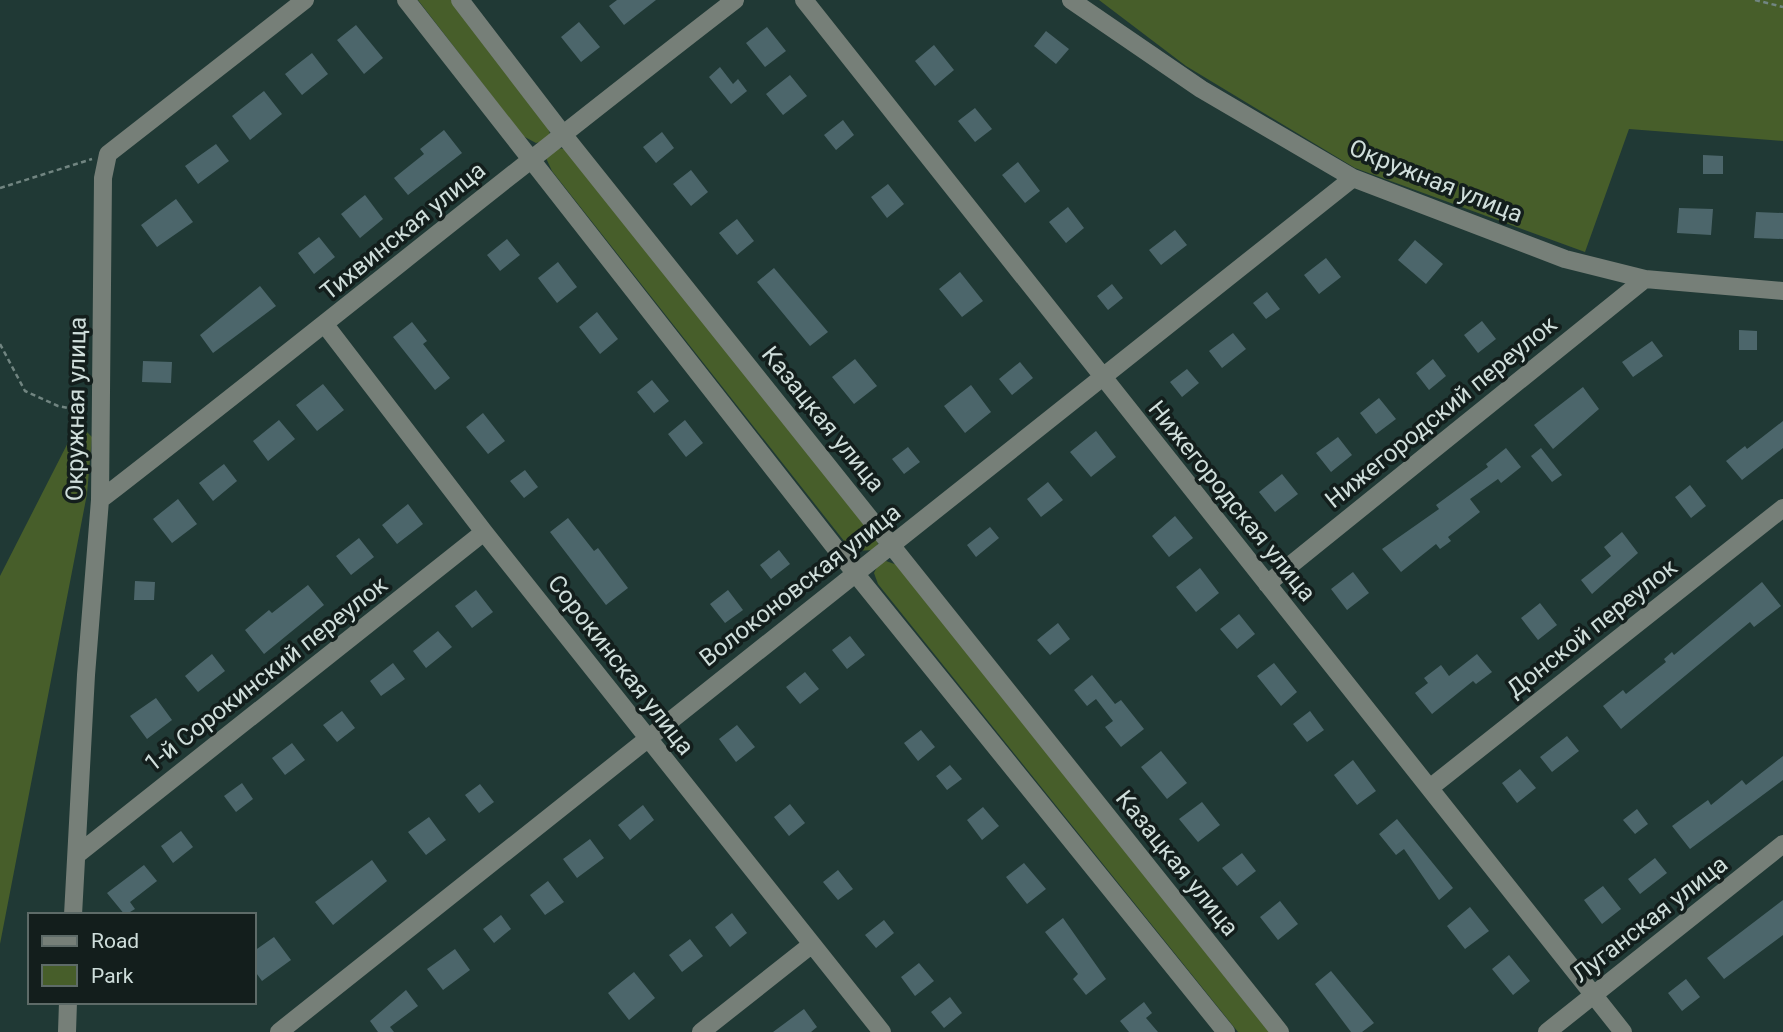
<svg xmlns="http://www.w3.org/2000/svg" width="1783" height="1032" font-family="Roboto,sans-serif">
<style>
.green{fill:#475e2a}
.building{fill:#4c666b}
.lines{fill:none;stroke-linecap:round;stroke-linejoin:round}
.path{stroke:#718581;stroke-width:2.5;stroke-dasharray:5 3.5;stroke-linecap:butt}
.minor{stroke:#767f78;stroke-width:18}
.labels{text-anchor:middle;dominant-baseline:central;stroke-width:7;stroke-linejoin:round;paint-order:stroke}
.street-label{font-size:24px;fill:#cfdedb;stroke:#131e1c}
</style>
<rect width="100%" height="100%" fill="#203935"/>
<!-- green -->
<path class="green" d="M418 0H451L545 120 550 134 546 140 536 143 523 136Z
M1099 0H1783V141L1629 129 1585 252 1355 168 1186 66Z
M556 148 567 149 873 531 878 544 874 550 854 551 844 541 552 171 546 158Z
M78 423 92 437 87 494 0 944V576Z
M886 561 900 566 1275 1032H1238L878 584 874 573 878 565Z"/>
<!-- building -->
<path class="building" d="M617 0H656L624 25 609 6Z
M579 22 600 47 581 62 561 37Z
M356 25 383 58 364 74 337 40Z
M767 27 786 51 765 67 746 43Z
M1046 31 1069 49 1056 64 1034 46Z
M934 45 954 70 935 86 915 61Z
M312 53 328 74 302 95 285 74Z
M720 67 733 84 738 79 747 91 731 104 709 77Z
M790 75 807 96 783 115 766 94Z
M264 91 282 114 250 140 232 116Z
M975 108 992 129 975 142 958 121Z
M843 120 854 135 836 150 824 135Z
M444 130 462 153 408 195 394 178 424 154 420 149Z
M662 132 674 148 656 163 643 147Z
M216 144 229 161 198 184 185 166Z
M1703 155 1723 156V174H1703Z
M1018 162 1040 191 1025 203 1002 175Z
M691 170 708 192 691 206 673 184Z
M888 184 904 204 887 218 871 197Z
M365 195 383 219 360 238 341 214Z
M176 199 193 222 157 247 141 225Z
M1068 207 1084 228 1066 243 1049 222Z
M1679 208 1713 209 1711 235 1677 233Z
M1756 212 1783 213V239L1754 238Z
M737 219 754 241 737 255 719 233Z
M1175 230 1187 245 1161 265 1149 250Z
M319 237 335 257 314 274 298 253Z
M507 239 520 255 500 271 487 255Z
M1415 240 1443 264 1426 284 1398 260Z
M1326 258 1341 277 1319 294 1304 275Z
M558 262 577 287 557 303 538 278Z
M774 268 828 332 810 346 757 282Z
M960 272 983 301 962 317 939 289Z
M1112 284 1123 298 1108 310 1097 296Z
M260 286 276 306 213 353 200 335Z
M1267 292 1280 309 1266 319 1253 303Z
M597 312 618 339 600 354 579 327Z
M1482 321 1496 339 1478 353 1464 335Z
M412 322 427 341 423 344 450 378 435 390 393 337Z
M1739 330 1757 331V350H1739Z
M1233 333 1246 349 1222 368 1209 351Z
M1652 341 1663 356 1633 377 1622 362Z
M855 359 877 386 854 404 832 377Z
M1433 359 1446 376 1429 390 1416 373Z
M143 361 172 362 171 383 142 382Z
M1020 362 1033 378 1012 395 999 379Z
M1187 369 1199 383 1182 397 1170 382Z
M652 380 669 401 654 413 637 392Z
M323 384 344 410 317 431 296 405Z
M971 385 991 412 965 433 944 406Z
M1583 387 1599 409 1553 449 1534 425Z
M1379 398 1396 419 1376 434 1360 413Z
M483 413 505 441 488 454 466 427Z
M279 420 295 439 268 461 253 441Z
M685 420 703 443 686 457 668 434Z
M1783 421V448L1742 480 1726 461 1745 446 1747 449Z
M1096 431 1116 457 1091 477 1070 452Z
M1338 437 1352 455 1331 472 1316 453Z
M908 447 920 462 904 474 892 459Z
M1506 448 1521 467 1501 483 1498 479 1470 499 1480 512 1448 537 1451 541 1440 549 1436 544 1401 572 1382 549 1439 509 1436 505 1488 467 1486 464Z
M1541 448 1562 475 1552 482 1531 456Z
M224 464 237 481 213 501 199 483Z
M525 470 538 487 524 498 510 481Z
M1282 474 1298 494 1275 512 1259 492Z
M1048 482 1063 500 1041 517 1027 499Z
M1690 485 1706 506 1691 518 1675 497Z
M178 499 197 524 172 543 153 519Z
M408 504 423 524 397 544 382 525Z
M1175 516 1193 538 1169 557 1152 536Z
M568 518 594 551 598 548 628 588 606 605 550 532Z
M990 527 999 538 976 557 967 545Z
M1622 532 1638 553 1592 594 1581 580 1611 556 1604 547Z
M359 538 374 557 351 575 336 556Z
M779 550 790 564 771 579 760 565Z
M1200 568 1219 593 1196 612 1176 587Z
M1353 572 1369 593 1347 610 1331 589Z
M135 581 155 582 154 600H134Z
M1762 582 1781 606 1754 627 1750 622 1621 729 1603 706 1623 690 1626 694 1666 662 1664 659 1672 652 1674 655Z
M308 585 324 605 264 654 245 630 269 610 272 613Z
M476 590 493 612 472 628 455 606Z
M728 590 743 610 725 623 710 604Z
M1540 603 1557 625 1538 640 1521 618Z
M1239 614 1255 634 1237 649 1220 629Z
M1058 623 1070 639 1050 655 1037 640Z
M438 631 452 647 426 668 413 651Z
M850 636 865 655 847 669 832 650Z
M212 654 225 671 198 692 185 676Z
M1477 654 1492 672 1476 684 1473 681 1432 714 1415 693 1428 683 1424 678 1441 665 1449 676Z
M393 663 405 679 381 696 370 681Z
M1274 663 1297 692 1281 706 1257 676Z
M805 672 819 689 800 704 786 687Z
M1092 675 1115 704 1121 700 1144 729 1121 747 1105 727 1113 721 1096 699 1087 706 1074 690Z
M156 698 172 720 147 739 130 716Z
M342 711 355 728 337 742 323 725Z
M1310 711 1324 730 1307 742 1293 724Z
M737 725 755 747 736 762 719 739Z
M921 730 935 747 918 761 904 743Z
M1567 736 1579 751 1552 772 1540 757Z
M292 743 305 760 285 775 272 758Z
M1161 751 1187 783 1167 799 1141 767Z
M1783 756V780L1690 849 1672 826 1708 800 1711 805 1742 780 1746 785Z
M1353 760 1376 791 1357 805 1334 775Z
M950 765 962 779 947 790 936 776Z
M1520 769 1536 788 1517 803 1502 783Z
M242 783 253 799 236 812 224 796Z
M480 784 494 802 479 813 465 795Z
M1202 802 1220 825 1198 842 1179 819Z
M790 804 805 823 789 836 774 817Z
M643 805 654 820 630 840 618 825Z
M983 807 999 826 982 840 967 820Z
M1637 809 1648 824 1635 834 1623 820Z
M429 817 446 840 426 855 408 832Z
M1397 819 1453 888 1439 900 1404 849 1396 855 1379 834Z
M181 831 193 847 173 863 161 846Z
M590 839 604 858 577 878 563 859Z
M1242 853 1256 871 1237 886 1222 868Z
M1655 858 1667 873 1640 894 1628 879Z
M372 860 387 881 333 925 315 902Z
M1024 863 1046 889 1027 904 1006 877Z
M144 865 157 881 130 902 135 909 125 915 107 893Z
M838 870 853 889 838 900 823 882Z
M548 881 564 902 545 915 530 895Z
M1603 886 1621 909 1602 924 1584 900Z
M1783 900V935L1724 979 1707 958Z
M1280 901 1298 924 1278 940 1260 917Z
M1470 907 1489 931 1465 949 1447 926Z
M732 913 747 933 730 947 715 927Z
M501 915 511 929 494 943 483 929Z
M1063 918 1106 979 1086 995 1073 979 1078 974 1045 932Z
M884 920 894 933 876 948 865 935Z
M274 937 291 960 262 981 254 970V951Z
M690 939 703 956 682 972 669 955Z
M455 949 470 970 443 990 427 969Z
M1509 955 1530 981 1513 995 1492 969Z
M919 963 934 981 915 996 901 977Z
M1331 971 1374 1023 1362 1032H1351L1315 984Z
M634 972 655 998 629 1020 608 993Z
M1686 979 1700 997 1682 1011 1668 993Z
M406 990 418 1006 390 1027 394 1032H378L370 1021Z
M950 997 962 1013 944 1028 931 1012Z
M1144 1002 1152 1013 1146 1018 1158 1032H1129L1120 1021Z
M804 1009 817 1027 811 1032H773Z"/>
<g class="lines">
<!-- path -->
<path class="path" d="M1755 0 1783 7
M0 188 92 159
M0 344 25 391 58 406 87 412"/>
<!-- minor -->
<path class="minor" d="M406 0 855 573 1226 1032
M460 0 562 133 1280 1032
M804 0 1623 1032
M1071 0 1201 89 1353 178 1565 259 1645 279 1783 291
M326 326 484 532 882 1032
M100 500C313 335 522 164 735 0
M1267 584 1645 279
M1431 787 1783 508
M78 854 484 532
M73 915 86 675 100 500 103 178 108 154 305 0
M67 1032 68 1002
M279 1032 1353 178
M701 1032 811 945
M1547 1032 1783 844"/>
</g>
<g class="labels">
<!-- street labels -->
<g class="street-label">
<text transform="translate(1436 181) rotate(22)">Окружная улица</text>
<text transform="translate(403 231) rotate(-39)">Тихвинская улица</text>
<text transform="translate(76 409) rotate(-89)">Окружная улица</text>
<text transform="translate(1441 412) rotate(-39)">Нижегородский переулок</text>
<text transform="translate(823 419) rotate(51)">Казацкая улица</text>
<text transform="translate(1232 501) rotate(51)">Нижегородская улица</text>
<text transform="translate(800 585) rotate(-38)">Волоконовская улица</text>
<text transform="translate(1592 628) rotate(-38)">Донской переулок</text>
<text transform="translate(621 665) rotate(52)">Сорокинская улица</text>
<text transform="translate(266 674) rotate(-38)">1-й Сорокинский переулок</text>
<text transform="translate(1177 863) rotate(51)">Казацкая улица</text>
<text transform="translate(1650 919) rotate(-38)">Луганская улица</text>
</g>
</g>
<!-- legend -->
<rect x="28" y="913" width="228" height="91" fill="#131e1c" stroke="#5e6b68" stroke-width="2"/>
<rect x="42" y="936" width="35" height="10" fill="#767f78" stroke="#5e6b68" stroke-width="2"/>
<text x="91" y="948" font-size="21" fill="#cfdedb">Road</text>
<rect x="42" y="965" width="35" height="21" fill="#475e2a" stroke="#5e6b68" stroke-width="2"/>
<text x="91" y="983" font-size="21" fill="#cfdedb">Park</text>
</svg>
